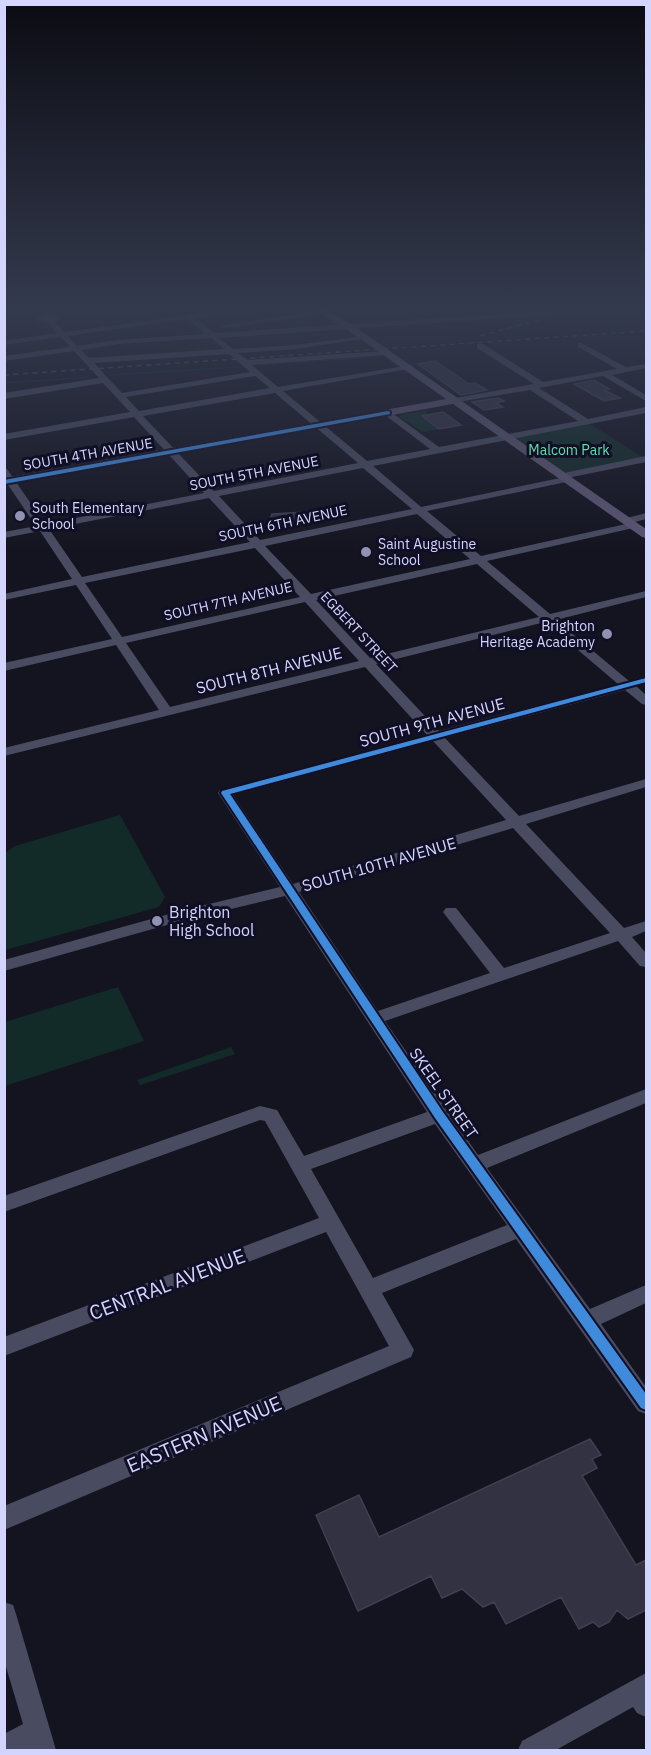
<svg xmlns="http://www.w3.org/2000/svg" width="651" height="1755" font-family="'IBM Plex Sans',sans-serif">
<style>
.green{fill:#122b29}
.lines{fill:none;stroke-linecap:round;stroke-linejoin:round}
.stream{stroke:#0e2843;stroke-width:1.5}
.building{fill:#323242;stroke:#403f53;stroke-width:1.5}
.minor{fill:#494b61;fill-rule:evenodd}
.major{fill:#5b5572;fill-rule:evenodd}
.highway{fill:#5d4d66;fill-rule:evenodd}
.rail{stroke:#415b66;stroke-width:1.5;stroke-dasharray:5 4.5;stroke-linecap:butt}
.cycleway-casing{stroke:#100f25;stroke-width:4}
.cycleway{fill:#408adc;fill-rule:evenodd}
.poi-dot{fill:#9191b0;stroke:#100f25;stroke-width:2}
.labels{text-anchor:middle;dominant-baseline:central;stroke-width:6;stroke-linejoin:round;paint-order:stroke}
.far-park-label{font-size:14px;fill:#60deac;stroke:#100f25}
.far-street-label{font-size:14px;fill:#d4d5fe;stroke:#100f25}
.far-poi-label{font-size:14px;fill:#d4d5fe;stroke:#100f25;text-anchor:start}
.street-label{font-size:16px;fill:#d4d5fe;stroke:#100f25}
.poi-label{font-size:16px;fill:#d4d5fe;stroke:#100f25;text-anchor:start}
.near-street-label{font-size:20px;fill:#d4d5fe;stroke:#100f25}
</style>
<rect width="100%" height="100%" fill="#141420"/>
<!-- green -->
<path class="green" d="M430 409 426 412 428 415 422 416 439 429 423 432 398 416Z
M585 421 646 459 564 476 508 437Z
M120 815 165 897 159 907 5 950V853L15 846Z
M118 987 144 1041 5 1086V1022Z
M231 1047 235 1054 140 1085 137 1080Z"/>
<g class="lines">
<!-- stream -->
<path class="stream" d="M258 365 360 358
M110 375 238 367
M4 383 91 377"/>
</g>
<!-- building -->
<path class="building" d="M435 361 469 384 475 383 487 390 461 395 418 364Z
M594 380 609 389 604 390 620 398 604 401 574 384Z
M498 398 504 401 496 403 503 407 484 410 472 402Z
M443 412 461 425 439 429 422 416Z
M305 512 315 519 287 529 268 524 272 514Z
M590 1439 601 1455 592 1459 597 1468 582 1476 636 1565 646 1560V1610L628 1619 617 1610 609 1622 599 1627 593 1622 579 1629 561 1597 506 1624 494 1602 483 1607 462 1589 442 1598 431 1576 358 1611 316 1515 359 1495 379 1537Z"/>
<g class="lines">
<!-- minor -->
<path class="minor" d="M350 307 325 310 321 308 322 307Z
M603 307H642L638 309 219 338 233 349 295 345 365 336 369 338 295 349 238 353 247 360 387 351 391 353 387 355 252 365 278 387 411 365 412 367 408 369 283 391 367 461 430 449 385 415V411L388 410 439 447 578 421 530 390 452 403V399L455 398 534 384 477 348V344H483L543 382 617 369 578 347V343H581L626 367 646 364V368L612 375 646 395V401L603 376 539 388 588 419 646 407V413L373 466 421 507 560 478 561 474 564 473 646 456V462L572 477 571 481 427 511 481 556 626 524 622 521 623 519 646 513V519L635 522 639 525 638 527 487 561 550 614 646 591V597L556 620 629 681 646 676V684L636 686 646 695V705L642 704 625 690 445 738 519 816 646 779V787L526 824 624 928 646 921V931L632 937 646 953V967L640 966 618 941 385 1021 478 1155 646 1089V1103L487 1168 590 1309 646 1285V1303L601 1324 646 1387V1414L638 1411 516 1239 382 1293 414 1350 411 1357 4 1530V1506L389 1346 326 1232 4 1356V1337L319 1218 265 1121 260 1120 4 1212V1196L260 1106 277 1110 304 1156 427 1112 285 896 181 921 4 971V960L180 911 280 887 218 793 220 790 427 735 365 667 4 756V748L159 710 116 645 4 671V663L112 639 76 585 4 600V594L72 579 40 531 4 538V532L36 526 4 479V468L7 469 45 524 204 493 134 417 4 440V434L130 412 103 383 4 399V393L99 378 74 351 4 361V356L70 347 61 337 4 345V341L57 333 48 323 34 320 46 313 60 316V320L55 322 65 332 237 308 234 312 196 318 214 333ZM188 319 205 334 118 340 77 346 68 336ZM211 338 224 349 89 358 81 350 118 344ZM229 354 250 372 122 393 94 363ZM255 376 270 388 139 411 126 397ZM275 393 358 463 214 491 143 416ZM363 468 412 509 260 540 219 496ZM209 498 250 542 82 577 49 529ZM417 514 470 559 311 594 265 546ZM255 548 300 597 122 637 85 583ZM477 564 539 617 370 658 316 600ZM305 602 359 661 170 707 126 643ZM545 622 618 684 439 731 376 664ZM433 741 506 820 293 884 233 795ZM513 828 610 933 504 968 456 908H446L443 912 446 916 490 973 378 1011 299 892ZM435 1124 507 1225 373 1278 311 1169Z
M322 310H325V314L224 328 220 326Z
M4 1602 13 1605 16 1614 56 1750H4V1734L23 1724 4 1660Z
M646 1673V1717L637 1713 633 1707 556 1750H518L522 1741Z"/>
<!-- major -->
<path class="major" d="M311 307H322L351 324 646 529V538L642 537 453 404 4 485V478L446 399 345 328Z"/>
<!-- highway -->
<path class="highway" d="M20 307H96L91 310 24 312 20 311Z"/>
<!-- rail -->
<path class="rail" d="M480 336 558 315
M4 375 646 331"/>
<!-- cycleway casing -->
<g class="cycleway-casing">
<path id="cycleway" d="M388 411 390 412V414L4 484V480Z
M646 678V682L230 794 443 1112 646 1394V1410L641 1408 435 1118 221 793 222 791Z"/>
</g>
<!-- cycleway -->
<use href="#cycleway" class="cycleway"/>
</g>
<!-- sky -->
<linearGradient id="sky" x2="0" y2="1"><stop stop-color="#0b0b12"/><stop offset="0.56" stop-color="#343a4e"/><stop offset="1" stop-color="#343a4e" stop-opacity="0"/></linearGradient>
<rect width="651" height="553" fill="url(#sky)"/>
<!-- markers -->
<g class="poi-dot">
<circle cx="20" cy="516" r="6"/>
<circle cx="366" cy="552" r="6"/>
<circle cx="607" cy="634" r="6"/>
<circle cx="157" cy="921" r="6"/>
</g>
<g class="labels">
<!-- far-park labels -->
<g class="far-park-label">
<text x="569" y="450">Malcom Park</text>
</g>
<!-- far-street labels -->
<g class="far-street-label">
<text transform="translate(88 454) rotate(-10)">SOUTH 4TH AVENUE</text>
<text transform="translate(254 473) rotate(-11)">SOUTH 5TH AVENUE</text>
<text transform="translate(283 523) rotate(-12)">SOUTH 6TH AVENUE</text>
<text transform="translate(228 601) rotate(-13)">SOUTH 7TH AVENUE</text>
<text transform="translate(359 632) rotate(47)">EGBERT STREET</text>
</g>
<!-- far-poi labels -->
<g class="far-poi-label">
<text x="32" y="508">South Elementary<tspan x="32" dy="16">School</tspan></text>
<text x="378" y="544">Saint Augustine<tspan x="378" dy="16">School</tspan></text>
<text x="595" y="626" text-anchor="end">Brighton<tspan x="595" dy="16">Heritage Academy</tspan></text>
</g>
<!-- street labels -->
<g class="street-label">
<text transform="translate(269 670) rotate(-14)">SOUTH 8TH AVENUE</text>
<text transform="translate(432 722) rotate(-15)">SOUTH 9TH AVENUE</text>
<text transform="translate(379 864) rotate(-16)">SOUTH 10TH AVENUE</text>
<text transform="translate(444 1093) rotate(55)">SKEEL STREET</text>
</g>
<!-- poi labels -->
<g class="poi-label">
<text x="169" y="912">Brighton<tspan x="169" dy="18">High School</tspan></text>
</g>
<!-- near-street labels -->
<g class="near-street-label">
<text transform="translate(167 1284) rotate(-21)">CENTRAL AVENUE</text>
<text transform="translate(204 1434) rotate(-23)">EASTERN AVENUE</text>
</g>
</g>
<!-- border -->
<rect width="651" height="1755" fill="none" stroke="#d4d5fe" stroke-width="12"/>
</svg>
